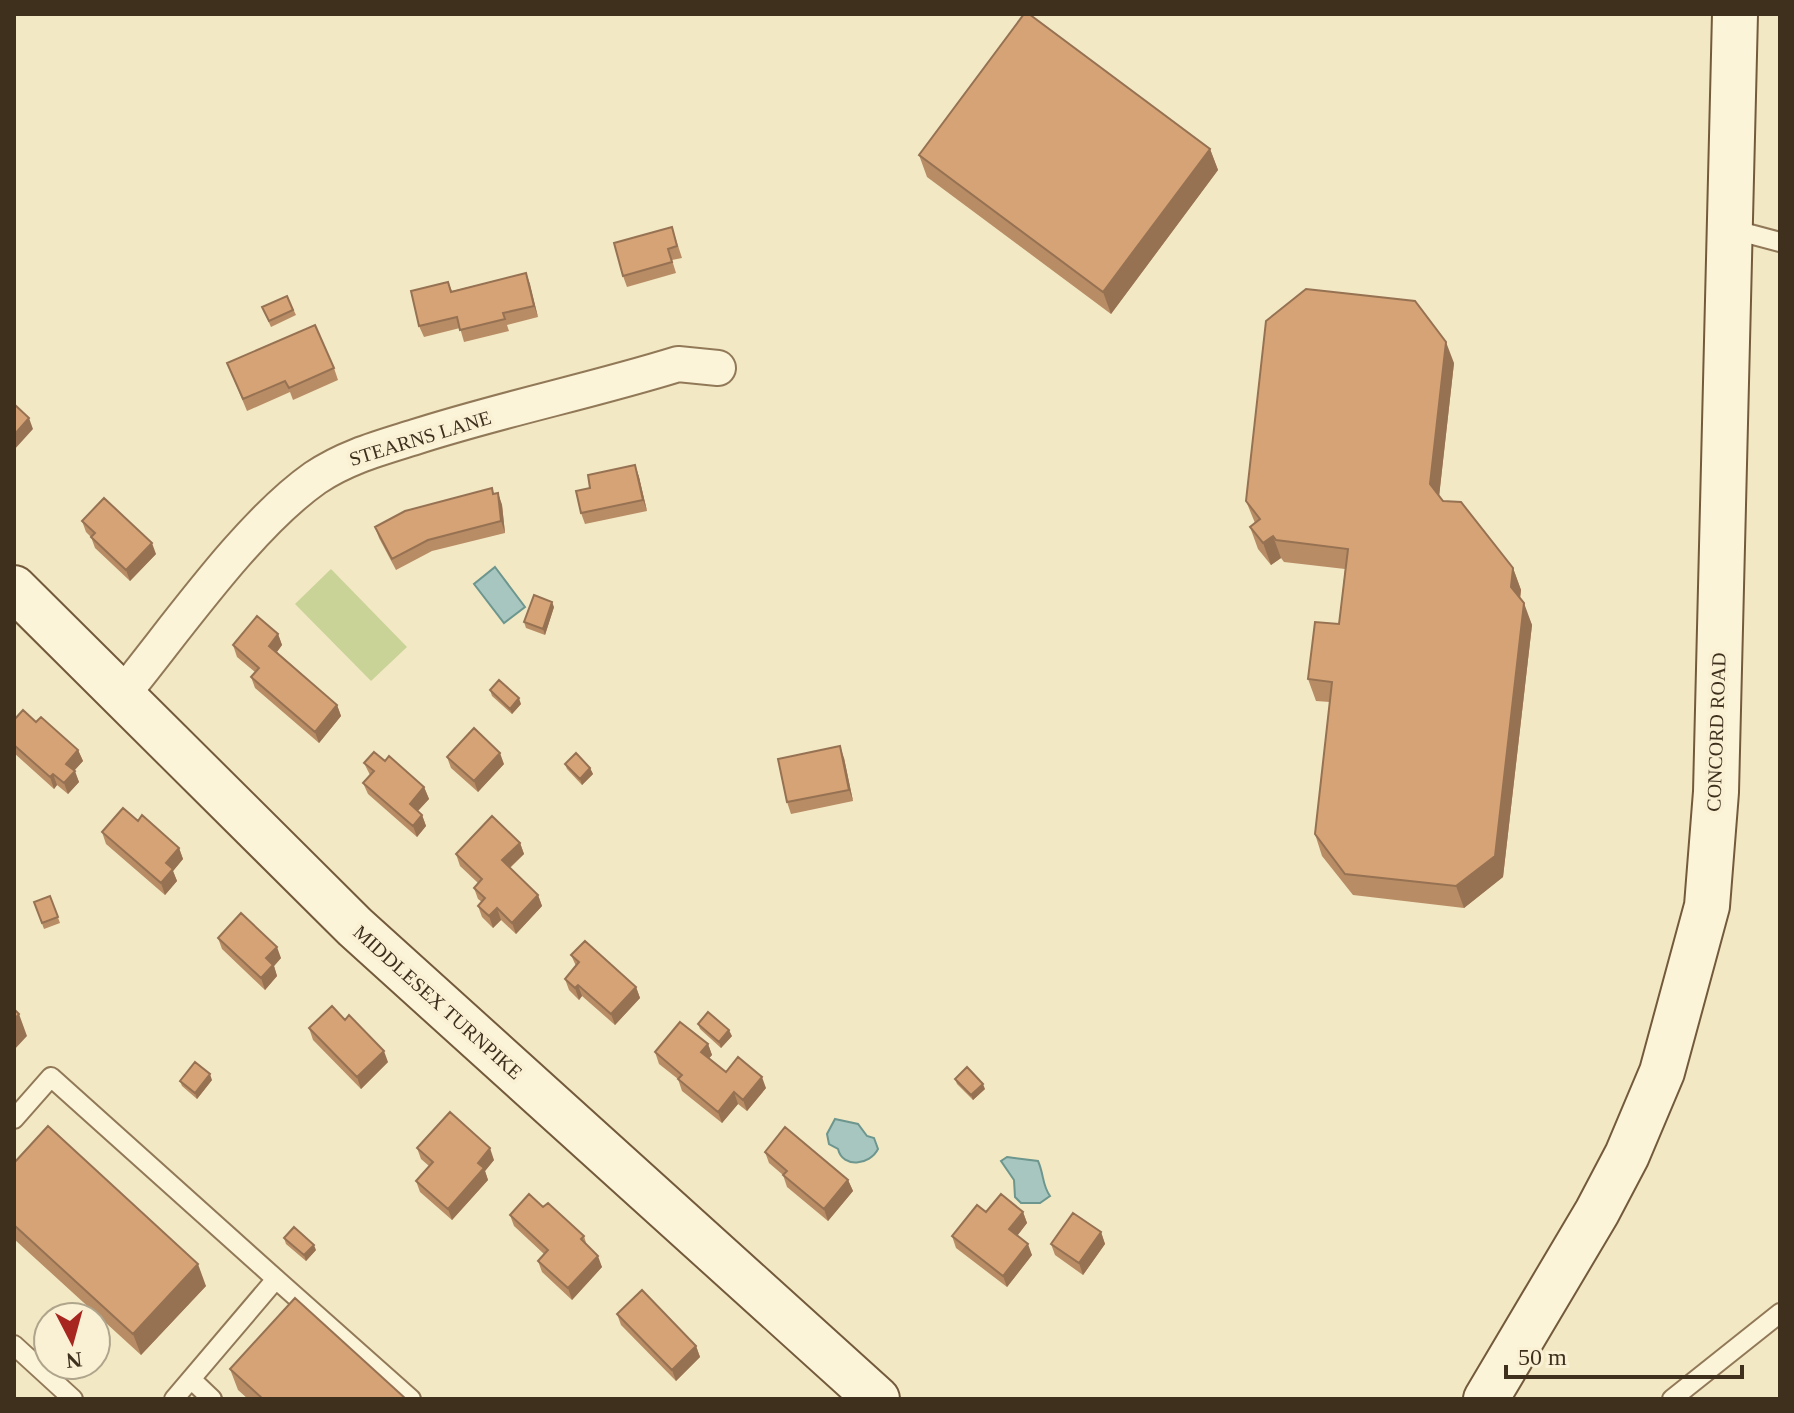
<svg xmlns="http://www.w3.org/2000/svg" width="1794" height="1413" font-family="'Times New Roman',serif">
<style>
.green{fill:#c9d397}
.water{fill:#a7c6bf;stroke:#6c968e;stroke-width:2}
.lines{fill:none;stroke-linecap:round;stroke-linejoin:round}
.lane-casing{stroke:#917958;stroke-width:22}
.street-casing{stroke:#917958;stroke-width:38}
.secondary-casing{stroke:#735a3b;stroke-width:48}
.lane{stroke:#fcf4d9;stroke-width:18}
.street{stroke:#fcf4d9;stroke-width:34}
.secondary{stroke:#fcf4d9;stroke-width:44}
.wall{fill:#b88c65}
.shaded-wall{fill:#967253}
.building{fill:#d6a376;stroke:#967253;stroke-width:2}
.labels{text-anchor:middle;dominant-baseline:central;stroke-width:8;stroke-linejoin:round;paint-order:stroke}
.street-label{font-size:20px;fill:#3f301e;stroke:#faf1d5}
</style>
<rect width="100%" height="100%" fill="#f3e8c4"/>
<!-- green -->
<path class="green" d="M331 569 407 647 371 681 295 604Z"/>
<!-- water -->
<path class="water" d="M495 567 525 607 504 623 474 584Z
M835 1119 858 1124 867 1136 874 1138 878 1149C870 1165 843 1169 838 1149L829 1144 827 1134Z
M1007 1157 1038 1161C1044 1174 1042 1185 1050 1196L1040 1203H1021L1015 1197 1014 1180 1001 1161Z"/>
<g class="lines">
<!-- lane casing -->
<g class="lane-casing">
<path id="lane" d="M1731 229 1780 242
M14 1119 51 1077 276 1279 174 1399
M276 1279 411 1399
M14 1345 73 1399
M191 1379 212 1399
M1672 1399 1780 1313"/>
</g>
<!-- street casing -->
<g class="street-casing">
<path id="street" d="M122 695C176 629 247 526 315 478 346 457 380 448 415 437 502 409 591 391 678 364L718 368"/>
</g>
<!-- secondary casing -->
<g class="secondary-casing">
<path id="secondary" d="M14 588 355 927 877 1399
M1486 1399 1597 1212 1627 1155 1662 1072 1707 906 1716 792 1735 14"/>
</g>
<!-- lane -->
<use href="#lane" class="lane"/>
<!-- street -->
<use href="#street" class="street"/>
<!-- secondary -->
<use href="#secondary" class="secondary"/>
</g>
<!-- wall -->
<path class="wall" d="M1210 149 1218 170 1111 314 927 177 919 155Z
M672 227 682 258 672 260 676 273 627 287 623 276Z
M526 273 538 317 507 325 509 331 464 342 460 328 424 337 419 326 448 282 452 291Z
M287 296 296 315 271 327 262 307Z
M227 363 334 368 338 380 293 400 290 392 247 411Z
M1454 363 1439 496 1513 568 1521 590 1520 598 1532 625 1503 877 1464 908 1353 895 1322 856 1315 834 1330 702 1316 701 1308 679 1339 624 1345 569 1284 562 1281 558 1271 565 1258 549 1250 527 1255 523 1246 501Z
M635 465 639 477 647 511 585 524 581 513 590 488Z
M498 493 502 505 505 533 432 551 396 570 379 538 375 527Z
M82 521 156 554 130 581 95 548 91 537 86 532Z
M554 607 545 635 526 628 524 622Z
M278 634 282 645 277 652 337 705 341 716 319 743 255 688 251 677 255 672 237 657 233 645Z
M490 690 521 704 512 714 492 696Z
M14 720 36 722 78 750 83 761 74 771 79 782 68 794 57 785 54 789 14 753Z
M447 757 504 764 478 792 451 768Z
M844 758 853 801 791 814 787 802Z
M385 761 424 787 429 799 418 811 422 815 426 826 417 837 368 794 363 783 370 775 364 763Z
M565 764 590 768 593 774 582 785 567 769Z
M102 832 179 848 183 859 173 871 177 881 165 895 106 844Z
M520 843 524 854 510 868 538 895 542 906 516 934 501 920 493 928 482 917 478 906 482 902 478 899 474 888 478 883 460 866 456 854Z
M50 896 60 923 44 929 34 902Z
M218 938 281 958 274 966 277 976 265 990 222 949Z
M571 955 636 987 640 998 615 1025 582 996 579 1000 569 990 565 979 576 966Z
M698 1024 732 1036 721 1048 700 1029Z
M309 1028 388 1062 361 1089 313 1040Z
M708 1044 712 1055 709 1058 726 1072 766 1088 747 1111 738 1104 722 1123 682 1091 678 1079 659 1064 655 1052Z
M955 1079 985 1089 973 1100 957 1084Z
M212 1080 197 1099 182 1086 180 1081Z
M417 1148 494 1160 485 1171 488 1180 452 1220 420 1192 416 1181 429 1166 421 1159Z
M765 1152 848 1180 853 1191 828 1221 787 1187 783 1175 769 1163Z
M14 1163 206 1286 141 1355 14 1239Z
M543 1207 584 1236 587 1246 602 1267 572 1300 542 1272 538 1261 544 1254 514 1226 510 1215Z
M986 1212H1023L1027 1223 1017 1236 1032 1255 1007 1287 956 1248 952 1236Z
M1101 1232 1105 1244 1083 1275 1055 1255 1051 1244Z
M284 1238 316 1250 306 1261 286 1244Z
M617 1314 696 1346 700 1357 676 1381 621 1325Z
M230 1369 406 1399H248L238 1390Z"/>
<!-- shaded-wall -->
<path class="shaded-wall" d="M1210 149 1218 170 1111 314 1103 292Z
M526 273 530 284 538 317 534 306Z
M1446 342 1454 363 1438 506 1430 484Z
M29 418 33 429 14 450V435Z
M635 465 639 477 647 511 643 500Z
M498 493 502 505 505 533 501 521Z
M1273 536 1281 558 1271 565 1263 543Z
M152 543 156 554 130 581 126 570Z
M1513 568 1521 590 1519 608 1511 587Z
M552 602 554 607 545 635 543 629Z
M1524 603 1532 625 1503 877 1464 908 1456 886Z
M278 634 282 645 273 657 269 646Z
M519 698 521 704 512 714 510 709Z
M337 705 341 716 319 743 315 732Z
M840 746 844 758 853 801 849 790Z
M78 750 83 761 70 775 66 764Z
M500 753 504 764 478 792 474 781Z
M590 768 593 774 582 785 580 779Z
M75 771 79 782 68 794 64 783Z
M53 774 57 785 54 789 50 777Z
M424 787 429 799 414 815 410 804Z
M422 815 426 826 417 837 413 826Z
M520 843 524 854 506 871 502 860Z
M179 848 183 859 173 871 177 881 165 895 161 883 166 863Z
M538 895 542 906 516 934 512 923Z
M497 908 501 920 493 928 489 916Z
M277 947 281 958 274 966 277 976 265 990 261 978 266 958Z
M578 985 582 996 579 1000 575 988Z
M636 987 640 998 615 1025 611 1014Z
M19 1014 27 1036 14 1050V1020Z
M729 1030 732 1036 721 1048 719 1042Z
M708 1044 712 1055 705 1063 701 1052Z
M384 1051 388 1062 361 1089 357 1077Z
M210 1074 212 1080 197 1099 195 1093Z
M762 1077 766 1088 747 1111 743 1100Z
M983 1084 985 1089 973 1100 971 1095Z
M734 1092 738 1104 722 1123 718 1112Z
M490 1148 494 1160 485 1171 488 1180 452 1220 448 1209 478 1163Z
M848 1180 853 1191 828 1221 824 1209Z
M1023 1212 1027 1223 1013 1241 1009 1229Z
M1101 1232 1105 1244 1083 1275 1079 1263Z
M1028 1244 1032 1255 1007 1287 1003 1276Z
M314 1245 316 1250 306 1261 304 1255Z
M598 1256 602 1267 572 1300 568 1288Z
M198 1264 206 1286 141 1355 133 1334Z
M696 1346 700 1357 676 1381 672 1370Z"/>
<!-- building -->
<path class="building" d="M1024 14H1029L1210 149 1103 292 919 155Z
M672 227 677 246 668 249 672 262 623 276 614 243Z
M526 273 534 306 503 313 505 319 460 330 457 317 419 326 411 291 448 282 451 292Z
M1306 289 1415 301 1446 342 1430 484 1443 501 1461 502 1513 568 1511 587 1524 603 1495 856 1456 886 1345 874 1315 834 1332 682 1308 679 1315 622 1339 624 1348 549 1276 540 1273 536 1263 543 1250 527 1260 519 1246 501 1266 321Z
M287 296 293 310 269 321 262 307Z
M315 325 334 368 289 388 285 381 243 399 227 363Z
M14 404 29 418 14 435Z
M635 465 643 500 581 513 576 491 590 488 588 475Z
M492 488 493 494 498 493 501 521 428 540 392 559 375 527 405 511Z
M104 498 152 543 126 570 91 537 95 533 82 521Z
M534 595 552 602 543 629 524 622Z
M257 616 278 634 269 646 337 705 315 732 251 677 259 668 233 645Z
M499 680 519 698 510 709 490 690Z
M23 710 36 722 41 717 78 750 66 764 75 771 64 783 53 774 50 777 14 745V720Z
M474 728 500 753 474 781 447 757Z
M840 746 849 790 787 802 778 759Z
M374 752 385 761 389 756 424 787 410 804 422 815 413 826 363 783 374 771 364 763Z
M576 753 590 768 580 779 565 764Z
M123 808 138 821 142 815 179 848 166 863 173 869 161 883 102 832Z
M492 816 520 843 502 860 538 895 512 923 497 908 489 916 478 906 485 898 474 888 482 879 456 854Z
M50 896 58 917 42 923 34 902Z
M241 913 277 947 266 958 273 965 261 978 218 938Z
M585 941 636 987 611 1014 578 985 575 988 565 979 579 962 571 955Z
M332 1006 345 1020 349 1015 384 1051 357 1077 309 1028Z
M14 1009 19 1014 14 1020Z
M708 1012 729 1030 719 1042 698 1024Z
M680 1022 708 1044 701 1052 726 1072 738 1057 762 1077 743 1100 734 1092 718 1112 678 1079 682 1075 655 1052Z
M195 1062 210 1074 195 1093 180 1081Z
M967 1067 983 1084 971 1095 955 1079Z
M450 1112 490 1148 478 1163 484 1168 448 1209 416 1181 433 1162 417 1148Z
M48 1126 198 1264 133 1334 14 1225V1163Z
M785 1127 848 1180 824 1209 783 1175 787 1171 765 1152Z
M529 1194 543 1207 548 1203 584 1236 581 1239 598 1256 568 1288 538 1261 548 1250 510 1215Z
M1001 1194 1023 1212 1009 1229 1028 1244 1003 1276 952 1236 977 1205 986 1212Z
M1073 1213 1101 1232 1079 1263 1051 1244Z
M294 1227 314 1245 304 1255 284 1238Z
M642 1290 696 1346 672 1370 617 1314Z
M295 1298 406 1399H263L230 1369Z"/>
<g class="labels">
<!-- street labels -->
<g class="street-label">
<text transform="translate(420 438) rotate(-17)">STEARNS LANE</text>
<text transform="translate(1716 732) rotate(-88)">CONCORD ROAD</text>
<text transform="translate(438 1002) rotate(42)">MIDDLESEX TURNPIKE</text>
</g>
</g>
<!-- border -->
<rect width="1794" height="1413" fill="none" stroke="#3f301e" stroke-width="32"/>
<!-- north arrow -->
<g transform="translate(72 1341) rotate(174)"><circle r="38" fill="#faf1d5" stroke="#afa48c" stroke-width="2"/>
<path d="M0-6L14 30L0 20L-14 30Z" fill="#a72720"/>
<text y="-12" font-size="22" font-weight="bold" text-anchor="middle" fill="#3f301e">N</text>
</g>
<!-- scale -->
<path d="M1506 1365v12h236v-12" fill="none" stroke="#3f301e" stroke-width="4"/>
<text x="1518" y="1365" font-size="24" fill="#3f301e" stroke="#faf1d5" stroke-width="6" paint-order="stroke">50 m</text>
</svg>
